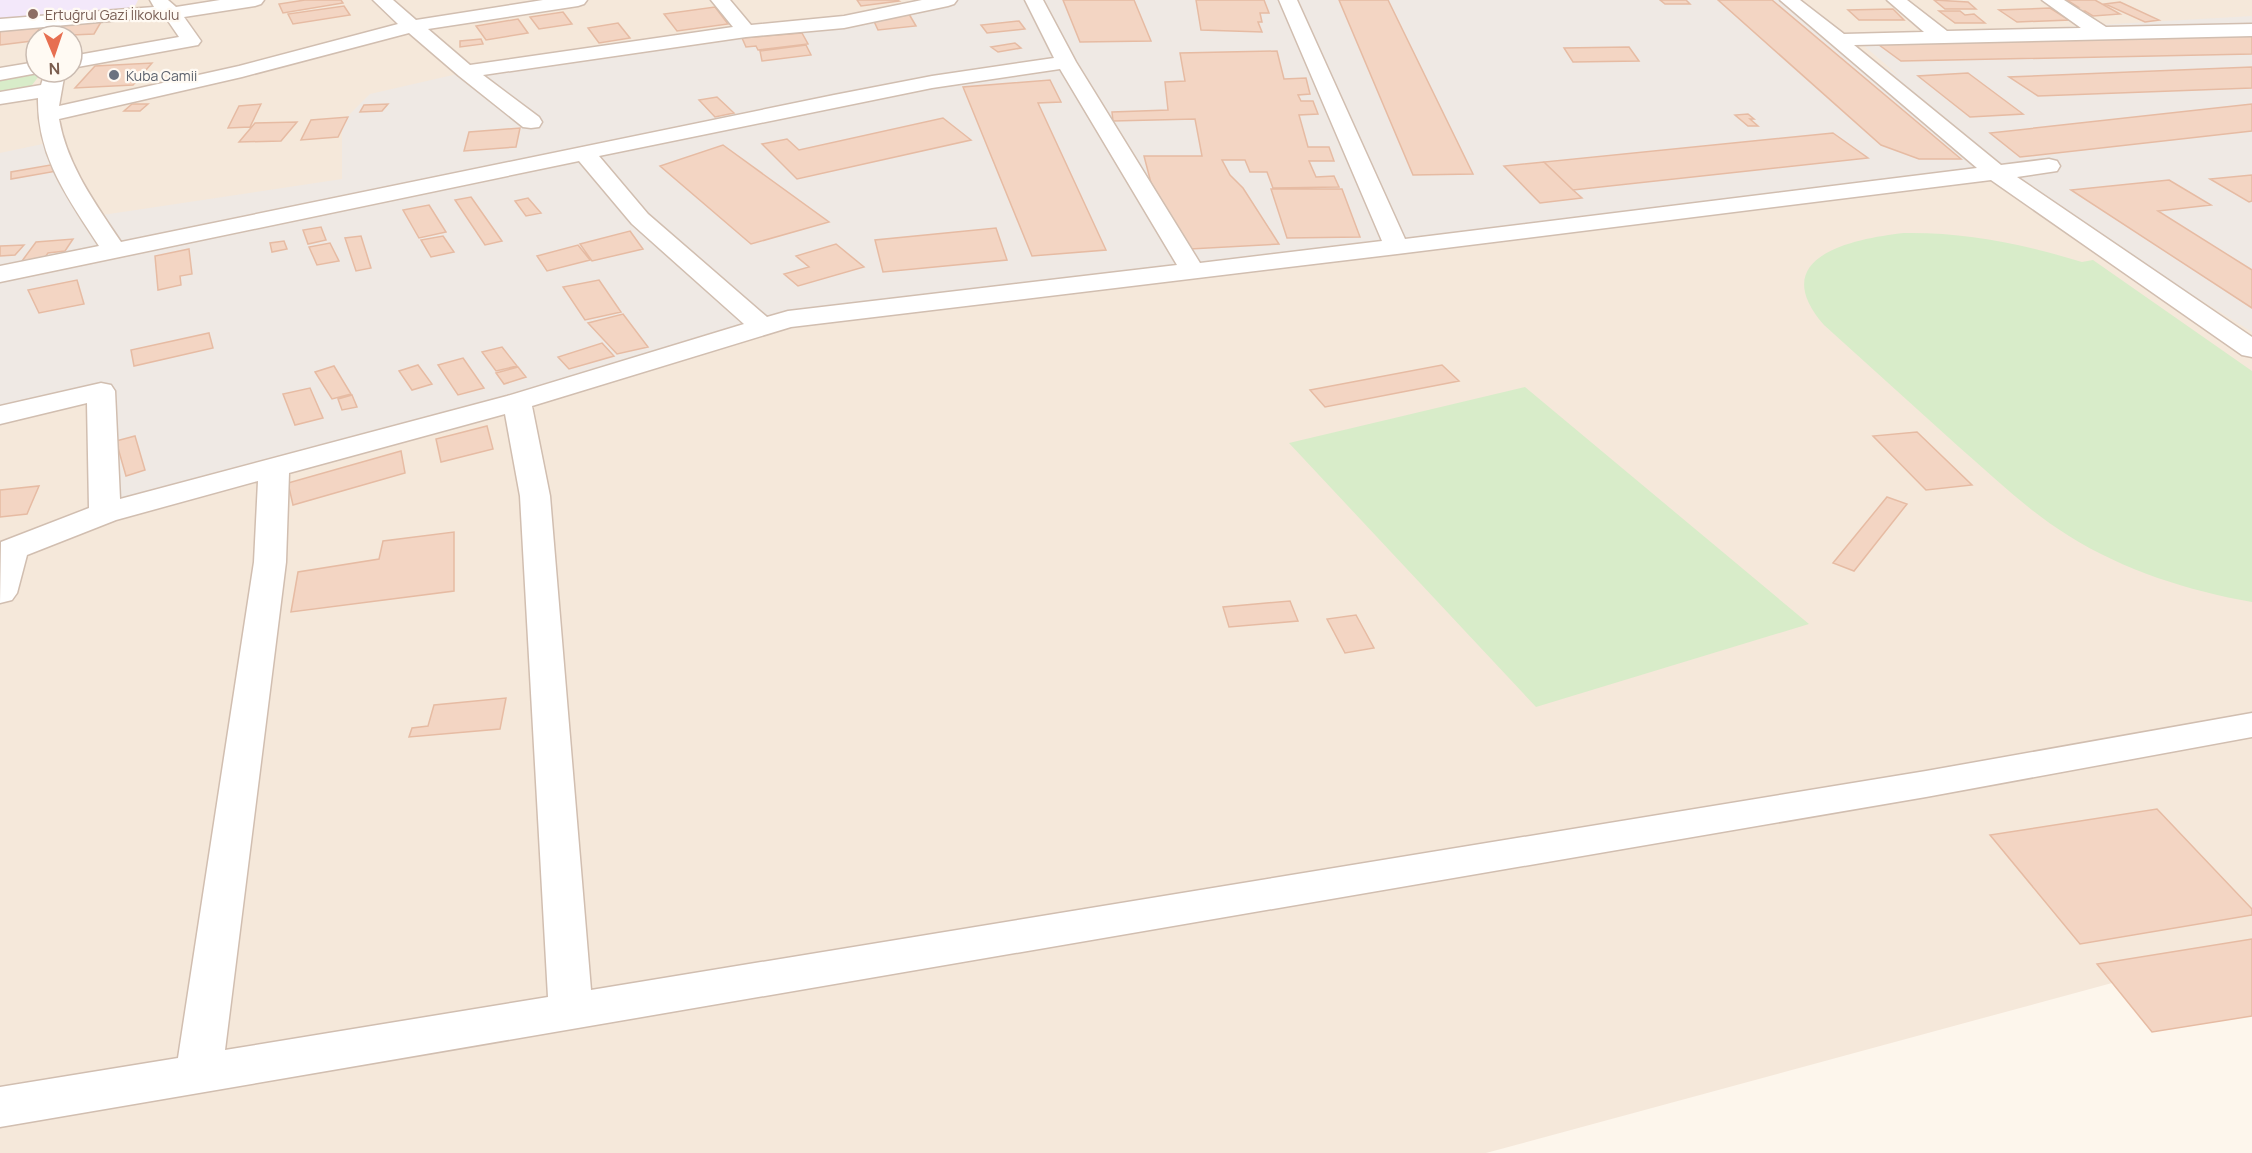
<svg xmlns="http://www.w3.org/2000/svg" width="2252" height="1153" font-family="Manrope,sans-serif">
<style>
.residential{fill:#f5e8da;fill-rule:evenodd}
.industrial{fill:#efe9e4}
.education{fill:#f3e8fa}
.green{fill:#d8ecc9}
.building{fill:#f3d5c3;stroke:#e6bba3;stroke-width:1.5}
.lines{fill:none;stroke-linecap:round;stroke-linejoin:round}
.minor-casing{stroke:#d1beb0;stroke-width:3}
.minor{fill:#fff;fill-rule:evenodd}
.education-dot{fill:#8d6e63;stroke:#fffaf3;stroke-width:2}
.worship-dot{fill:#6b7280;stroke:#fffaf3;stroke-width:2}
.labels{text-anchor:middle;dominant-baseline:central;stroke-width:4.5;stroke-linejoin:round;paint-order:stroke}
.far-education-label{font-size:14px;fill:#785e54;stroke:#fffaf3;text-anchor:start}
.far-worship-label{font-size:14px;fill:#5b616d;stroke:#fffaf3;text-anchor:start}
</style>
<rect width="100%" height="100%" fill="#fdf6ec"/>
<!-- residential -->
<path class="residential" d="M0 0H2252V945L1486 1153H0ZM36 36H72V72H36Z"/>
<!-- industrial -->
<path class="industrial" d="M944 0H1792L1839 40 1899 76 1856 39 2252 16V332L1995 172 763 327 105 513 100 392 0 415V153L52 142 89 217 342 179V122L370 94 466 72 844 22Z"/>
<!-- education -->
<path class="education" d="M0 0H138L134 8 0 19Z"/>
<!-- green -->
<path class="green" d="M42 72 29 89 0 94V78Z
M1904 233C1966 232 2023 244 2082 262L2093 260 2252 371V602C2189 591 2123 570 2069 536 2028 511 1995 478 1959 447 1914 406 1869 366 1824 325 1765 257 1851 239 1904 233Z
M1525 387 1809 624 1536 707 1289 443Z"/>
<!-- building -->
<path class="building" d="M305 0H341L343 3 283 13 279 4Z
M857 0H897L899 1 861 6Z
M1063 0H1134L1151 41 1080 42Z
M1196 0H1264L1269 13H1260L1262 22H1258L1262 32 1201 30Z
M1339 0H1388L1473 174 1413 175Z
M1660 0H1686L1690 4H1665Z
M1718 0H1772L1961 159H1919L1881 145Z
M1934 0 1968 2 1976 9H1945Z
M2067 0H2095L2120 14 2093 16 2085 11 2075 12 2068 7H2078Z
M2120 2 2159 20 2145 22 2105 4Z
M344 6 350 15 293 24 288 14Z
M715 7 728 24 677 31 664 14Z
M2050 8 2069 20 2017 22 1999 10Z
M1893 9 1904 20H1859L1848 10Z
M1939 11H1960L1965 15 1974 14 1985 23H1955Z
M563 12 572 24 539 29 530 17Z
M909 14 916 26 878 30 873 19Z
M518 19 528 33 486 40 476 26Z
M1019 21 1025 29 987 33 981 25Z
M101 22 94 34 50 36 57 25Z
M618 23 630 38 599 43 588 28Z
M40 27 32 41 0 45V31Z
M802 33 808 44 758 50 756 46 746 47 742 38Z
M2252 34V54L1901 61 1875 42Z
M481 39 483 44 460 47V41Z
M1015 43 1021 48 998 52 991 47Z
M806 45 811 55 762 61 760 51Z
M1629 47 1639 61 1573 62 1564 48Z
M1277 51 1284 79 1306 78 1310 94 1298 95 1301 101H1313L1318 114 1299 115 1308 147H1329L1334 161H1309L1316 177 1334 176 1339 187 1273 188 1267 172H1250L1245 160H1222L1230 175 1243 188 1279 244 1190 249 1151 183 1144 156H1202L1195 119 1113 121 1112 112 1168 110 1165 82 1185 81 1180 53Z
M152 63 133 85 75 88 95 66Z
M2252 67V88L2038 96 2009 77Z
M1968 73 2023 114 1970 117 1918 76Z
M1050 80 1061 102 1038 103 1106 250 1032 256 963 87Z
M717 97 734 113 715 117 699 100Z
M132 104H148L140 111H124Z
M261 104 250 127 228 128 239 106Z
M388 104 382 111 360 112 364 105Z
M2252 104V131L2020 157 1990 133Z
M1748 114 1754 119H1750L1758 126H1748L1735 115Z
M348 117 338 137 301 140 311 120Z
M943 118 971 140 797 179 762 144 787 139 799 150Z
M297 122 281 141 239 142 255 123Z
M520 128 516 147 464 151 469 132Z
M1833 133 1868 158 1573 190 1544 162Z
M723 145 829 222 751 244 660 166Z
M1544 162 1573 190 1582 198 1540 203 1504 166Z
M56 164 57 171 11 179V172Z
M2252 175V201L2249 202 2210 179Z
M2169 180 2211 205 2158 211 2252 270V308L2071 190Z
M1271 189H1342L1360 237 1287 238Z
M471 197 502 241 485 245 455 200Z
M528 198 541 213 526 216 515 201Z
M429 205 446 232 419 238 403 210Z
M321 227 326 240 308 244 303 230Z
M996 228 1007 260 883 272 875 240Z
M630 231 643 249 592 261 580 244Z
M361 236 371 268 356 271 345 238Z
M443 236 454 252 431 257 421 240Z
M73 239 65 251 48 253 43 260 22 261 36 242Z
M284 241 287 249 272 252 270 243Z
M330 243 339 261 317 265 309 247Z
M836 244 864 267 798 286 784 274 809 267 796 256Z
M24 245 15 255 0 256V246Z
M578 245 590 260 547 271 537 256Z
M189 249 192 274 180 276 181 285 158 290 155 256Z
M77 280 84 304 39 313 28 290Z
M599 280 621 312 585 320 563 287Z
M623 314 648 347 617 354 588 323Z
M209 333 213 348 134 366 131 350Z
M602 343 614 356 569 369 558 357Z
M502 347 517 366 496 371 482 352Z
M463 358 484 388 458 395 438 365Z
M418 365 432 384 412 390 399 371Z
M1442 365 1459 381 1325 407 1310 390Z
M334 366 351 394 332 399 315 372Z
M518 367 526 377 504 384 496 373Z
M310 388 323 418 295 425 283 394Z
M352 395 357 407 342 410 338 399Z
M487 426 493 449 441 462 436 439Z
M1917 432 1972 485 1926 490 1873 436Z
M135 436 145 470 126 476 116 441Z
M401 451 405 473 293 505 288 483Z
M39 486 27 514 0 517V490Z
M1887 497 1907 504 1854 571 1833 563Z
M454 532V591L291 612 298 572 379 559 383 541Z
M1290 601 1298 621 1229 627 1223 607Z
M1356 615 1374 648 1345 653 1327 619Z
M506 698 500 729 409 737 412 728 428 726 434 705Z
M2157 809 2252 909V915L2080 944 1990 835Z
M2252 939V1016L2152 1032 2097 964Z"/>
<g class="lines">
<!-- minor casing -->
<g class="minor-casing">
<path id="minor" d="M150 0H168L176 7 220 0H264L261 4 255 6 184 17 201 41 198 45 72 68V56L179 37 166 18H143L0 31V19L154 7Z
M373 0H393L416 20 543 0H587L584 4 578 6 428 29 470 65 733 27 711 0H730L751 25 844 16 922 0H957L954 4 948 6 844 28 746 37 483 75 539 117 542 122 539 127 531 128 523 127 459 76 409 33 242 77 59 119C67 165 95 203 121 242L834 95 932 76 1054 58 1025 0H1043L1076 62 1200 263 1382 241 1279 0H1297L1405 239 1977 168 1780 0H1800L1844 34 1924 32 1887 0H1907L1947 31 2081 28 2042 0H2064L2106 27 2252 24V36L1854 45 2001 165 2049 159 2057 161 2060 166 2057 171 2017 177 2252 337V357L2242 355 1991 180 1397 254 791 327 532 406 550 496 591 990 1926 771 2252 713V737L1926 797 0 1127V1087L178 1058 254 562 258 481 116 520 27 555 17 593 12 600 0 603 1 542 89 508 87 403 0 424V406L101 383 111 385 115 391 120 499 507 396 744 324 632 224 579 161 0 282V266L99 246C68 198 37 157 38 98L0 104V92L41 85 45 72H65L59 106 239 66 398 24ZM1060 69 1177 265 788 311 767 317 648 214 599 156 932 88ZM505 414 520 496 548 997 225 1050 286 562 289 473Z
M36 62V72H43L0 80V68Z"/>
</g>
<!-- minor -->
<use href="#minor" class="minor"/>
</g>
<!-- markers -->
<circle class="education-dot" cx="33" cy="14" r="6"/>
<circle class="worship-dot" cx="114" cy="75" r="6"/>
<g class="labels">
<!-- far-education labels -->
<g class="far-education-label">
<text x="45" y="14">Ertuğrul Gazi İlkokulu</text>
</g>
<!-- far-worship labels -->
<g class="far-worship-label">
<text x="126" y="75">Kuba Camii</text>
</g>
</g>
<!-- north arrow -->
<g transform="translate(54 54) rotate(178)"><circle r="28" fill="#fffaf3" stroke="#cabbb1" stroke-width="1.5"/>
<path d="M0-4.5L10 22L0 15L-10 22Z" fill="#e76f51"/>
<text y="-9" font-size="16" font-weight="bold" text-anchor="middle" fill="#7a5c4d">N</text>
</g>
</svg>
